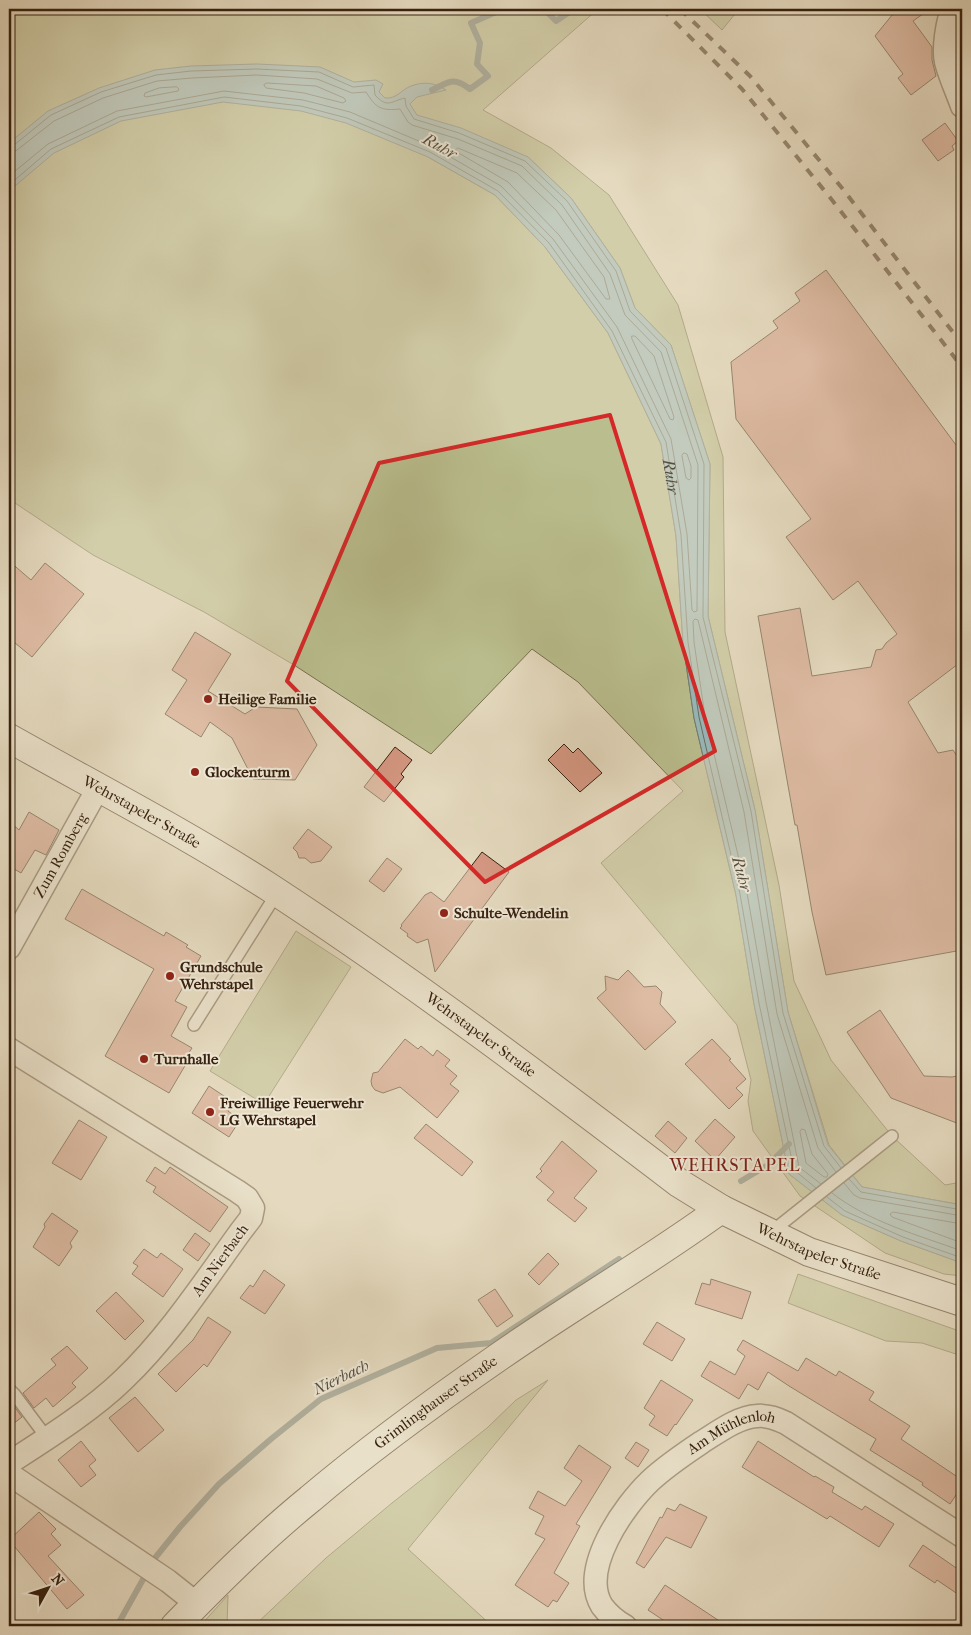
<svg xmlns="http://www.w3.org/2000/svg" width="971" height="1635" font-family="'IM FELL French Canon',serif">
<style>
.green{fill:#babe8e;stroke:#78704e}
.water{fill:#98b9ba;stroke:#717c76}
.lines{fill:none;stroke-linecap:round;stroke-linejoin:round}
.shore{stroke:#686d64;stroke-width:1}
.stream{stroke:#717c76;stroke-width:6}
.building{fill:#d69883;stroke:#37210f}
.lane-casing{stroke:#624f3b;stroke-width:14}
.street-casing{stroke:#624f3b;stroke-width:25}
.secondary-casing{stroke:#37210f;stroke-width:30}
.lane{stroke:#eee7d5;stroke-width:11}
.street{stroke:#eee7d5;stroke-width:22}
.secondary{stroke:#eee7d5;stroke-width:28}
.rail{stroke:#37210f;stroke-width:4;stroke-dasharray:9 9;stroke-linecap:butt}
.marked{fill:none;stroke:#d62828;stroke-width:4;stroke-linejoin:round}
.poi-dot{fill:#8f2418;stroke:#eee7d5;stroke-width:2}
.labels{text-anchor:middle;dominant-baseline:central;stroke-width:4;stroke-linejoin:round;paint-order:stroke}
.poi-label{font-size:15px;font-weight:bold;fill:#37210f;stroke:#eee7d5;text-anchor:start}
.street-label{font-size:15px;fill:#37210f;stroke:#eee7d5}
.water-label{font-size:16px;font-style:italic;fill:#544f42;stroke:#eee7d5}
.quarter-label{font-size:18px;letter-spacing:1px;fill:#7a1f14;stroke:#eee7d5}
</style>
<rect width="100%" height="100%" fill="#e5dabf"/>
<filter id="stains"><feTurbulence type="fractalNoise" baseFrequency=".004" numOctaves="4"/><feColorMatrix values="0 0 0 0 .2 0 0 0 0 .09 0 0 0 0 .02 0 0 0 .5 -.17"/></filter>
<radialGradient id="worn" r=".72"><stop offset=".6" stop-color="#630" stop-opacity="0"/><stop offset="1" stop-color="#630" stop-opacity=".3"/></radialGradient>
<!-- green -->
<path class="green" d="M9 9H598L483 110 551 148 609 195 678 305 723 457 725 632 779 885 794 981 831 1060 892 1136 945 1185 962 1182V1205L862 1187 829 1145 788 1012 755 810 708 616 710 464 671 345 635 308 620 268 571 198 528 157H428L495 195 545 247 608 333 661 444 676 536 683 643 694 718 736 895 754 1004 789 1174 842 1215 901 1241 962 1263V1276L944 1274 885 1253 800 1196 753 1131 748 1101 751 1080 737 1025 601 863 683 791 578 682 532 649 431 754 294 665 204 612 93 555 9 499Z
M700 9H739L722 30Z
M296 931 351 967 264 1104 210 1071Z
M798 1274 962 1332V1356L922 1343 886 1341 788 1303Z
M548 1380 408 1549 492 1626H254L326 1558 392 1503 487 1428 516 1400Z
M228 1595 227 1626H200Z"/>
<!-- water -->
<path class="water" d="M257 64 320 67 354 82 376 80 383 84 379 92 385 98C397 99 401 90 411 86 425 81 435 83 446 90L417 97 410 104 417 115 461 128 528 157 571 198 620 268 635 308 671 345 710 464 708 616 755 810 788 1012 828 1145 862 1187 962 1205V1263L901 1241 842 1215 789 1174 754 1004 736 895 694 718 683 643 676 536 661 444 608 333 545 247 495 195 428 157 346 123 301 111 223 102 121 121 54 153 9 191V143L48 111 99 88 155 70 191 66Z"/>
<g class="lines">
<!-- shore -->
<g class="shore">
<path d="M267 83 316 86 344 98 346 101 343 103 304 93 266 88 264 85Z"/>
<path d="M177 87 179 89 178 91 146 97 144 96 145 93 159 88Z"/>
<path d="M9 147 14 145 51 115 101 92 156 75 191 71 257 69 319 72 353 87 374 85 375 95C388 109 391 101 405 98L406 106 414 119 459 133 525 161 567 201 616 271 630 311 666 348 704 464 703 617 751 811 783 1013 824 1146 841 1168"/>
<path d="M458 148 517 173 556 210 604 277 610 299H606L559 235 508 182 457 152 456 150Z"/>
<path d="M9 153 17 150 54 121 103 98 157 81 192 78 257 75 317 79 352 93 366 92C376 108 381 111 400 109L408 122 412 125 458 139 522 166 562 205 610 274 625 315 661 352 698 465 697 611 694 612 692 610 687 534 671 439 617 327 553 239 501 186 433 147 350 112 303 100 224 91 117 111 48 144 9 176"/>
<path id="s1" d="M9 185 51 149 119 117 224 97 301 106 347 118 430 152 498 191 549 243 612 331 666 442 681 535 688 642 699 717 740 894 759 1003 794 1170 816 1188"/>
<path d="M632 336H635L654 356 674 417 673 420 670 419 632 339Z"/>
<path d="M684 453 687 454 691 466V478L689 480 686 478 682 456Z"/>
<path d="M802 1129 805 1130 812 1154 828 1174 827 1177H824L806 1163 800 1132Z"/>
<path d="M849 1179 861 1192 962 1210"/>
<path d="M844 1183 854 1195 860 1198 962 1216"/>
<path d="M821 1184 799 1167 766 1002 747 893 705 716 694 642 693 621 695 619 698 620 744 812 777 1014 818 1148 836 1172"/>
<path d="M832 1193C869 1222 918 1235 962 1251"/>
<path d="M827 1197 845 1211 903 1237 962 1258"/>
<path d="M962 1224 893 1212 890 1214 892 1217 962 1243"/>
</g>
<!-- stream -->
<path class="stream" d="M544 9 556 21 574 9
M432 90C449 82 453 76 470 89L488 76 477 64 480 43 471 23 503 9
M741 1181 768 1165 789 1144
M117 1626 155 1558 180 1527 219 1484 271 1439 321 1399 437 1348 491 1343 619 1259"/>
</g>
<!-- building -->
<path class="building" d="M897 9H930L913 21 932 47V60L936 76 911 95 898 78 903 74 875 36Z
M945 123 958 141 952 146 954 150 938 161 922 140Z
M826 270 962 453V661L908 702 938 753 953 750 962 764V950L826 975 812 912 797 825H795L758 616 800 608 812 676 871 667 876 650 882 649 886 643 897 634 858 581 833 600 786 537 811 519 736 419 731 362 778 328 773 321 800 301 795 293Z
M9 561 31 580 45 563 84 594 32 657 9 638Z
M195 632 231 654 208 691 245 714 256 707 297 709 317 745 295 780 253 779 232 738 210 722 201 737 165 714 187 680 172 670Z
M564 744 573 753 578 748 602 773 580 792 548 760Z
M395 747 412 760 401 774 404 777 384 802 364 787Z
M29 812 59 830 46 855 35 850 21 873 9 866V821L19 830Z
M308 829 332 847 321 861 311 863 305 858H299L297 852 293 848Z
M482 852 509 872 435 972 428 939 417 943 407 936 408 934 400 928 402 926 401 925 425 895 431 892 444 902Z
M387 858 402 869 384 892 369 881Z
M82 889 164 936 166 932 188 945 186 947 201 956 175 1001 187 1007 171 1036 192 1048 183 1062 186 1064 169 1093 105 1056 154 969 65 919Z
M628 970 644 987 656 986 662 992 660 1004 676 1022 645 1050 597 998 606 990 605 976 618 980Z
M880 1010 924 1076 952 1077 962 1075V1125L891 1098 847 1032Z
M405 1039 418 1049 421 1046 433 1056 437 1050 450 1060 445 1066 457 1076 450 1084 459 1091 437 1118 400 1087 383 1093 375 1090 372 1086 371 1081 373 1073 378 1072Z
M712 1039 731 1059 729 1060 746 1079 736 1088 743 1095 729 1109 685 1064Z
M209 1086 233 1102 228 1111 240 1120 229 1137 192 1113Z
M715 1119 735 1137 715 1160 695 1141Z
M79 1120 107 1137 81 1180 52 1163Z
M668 1121 687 1138 675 1153 655 1136Z
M426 1124 473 1162 462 1176 414 1138Z
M562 1141 597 1171 574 1198 587 1208 575 1222 547 1200 554 1192 536 1177 542 1171 540 1169Z
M155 1167 165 1174 170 1167 228 1207 210 1232 153 1192 156 1187 146 1181Z
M52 1213 78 1231 70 1243 72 1247 59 1266 33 1247 45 1227 44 1224Z
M195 1233 210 1244 198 1261 183 1250Z
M144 1249 157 1258 161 1253 183 1269 163 1297 132 1274 138 1266 133 1263Z
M548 1253 559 1264 539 1285 528 1274Z
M264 1270 285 1285 265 1314 240 1298 250 1285 253 1287Z
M711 1279 751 1292 742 1319 695 1304 702 1283 710 1285Z
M495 1289 513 1316 497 1327 478 1300Z
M116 1292 144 1321 125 1340 96 1311Z
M208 1317 231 1332 207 1367 204 1364 176 1392 158 1374 193 1340Z
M657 1322 685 1339 672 1361 643 1344Z
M743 1340 798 1371 806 1358 836 1376 839 1371 874 1392 869 1400 910 1426 901 1439 962 1480V1486L950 1504 922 1485 923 1483 870 1450 876 1439 789 1386 768 1372 758 1390 748 1384 739 1399 701 1376 710 1361 735 1375 745 1356 737 1350Z
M67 1346 88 1368 72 1383 76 1387 53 1407 46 1398 34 1408 23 1393 56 1365 51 1359Z
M661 1380 693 1400 676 1425 675 1424 667 1436 649 1425 655 1416 644 1408Z
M135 1397 164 1430 138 1452 109 1418Z
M11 1402 22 1417 9 1427V1404Z
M81 1441 96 1460 89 1466 96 1475 81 1487 58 1460Z
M758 1441 814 1477 815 1476 834 1487 832 1492 862 1510 865 1506 894 1524 879 1547 830 1516 827 1519 742 1467Z
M636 1442 649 1450 638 1467 625 1458Z
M579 1445 611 1467 576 1524 580 1526 554 1573 569 1583 557 1602 553 1600 548 1607 515 1585 545 1539 535 1534 544 1516 529 1508 538 1491 565 1506 582 1481 564 1468Z
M680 1504 707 1517 691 1548 666 1537 644 1568 636 1563 660 1517 662 1518 667 1508 675 1511Z
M39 1512 56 1529 51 1534 61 1545 48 1556 84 1595 67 1609 9 1540Z
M923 1545 962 1572V1597L937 1580 935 1583 909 1566Z
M665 1585 727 1626H672L648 1610Z"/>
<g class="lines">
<!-- lane casing -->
<g class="lane-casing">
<path id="lane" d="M194 1025 277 893
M770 1233 892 1136
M9 1389 15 1395 47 1438"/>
</g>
<!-- street casing -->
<g class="street-casing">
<g id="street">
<path d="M953 9C947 20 943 50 946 62 950 77 957 92 962 106"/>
<path id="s2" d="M9 948 98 788"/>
<path d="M9 1049 237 1191 247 1198 253 1208 251 1218 241 1231C204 1282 169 1336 123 1380 91 1411 46 1439 9 1463"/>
<path d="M9 1474 168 1581 197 1604"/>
<path id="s3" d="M625 1626C616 1621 608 1614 602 1606 579 1569 624 1506 650 1481 666 1466 684 1454 702 1442 718 1432 738 1417 757 1416 768 1415 777 1419 786 1423L962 1536"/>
</g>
</g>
<!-- secondary casing -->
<g class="secondary-casing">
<g id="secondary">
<path id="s4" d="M9 738C96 787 185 833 269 887 410 979 545 1081 679 1183L721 1209 809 1252 962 1302"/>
<path id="s5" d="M175 1626C218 1582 262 1538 310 1499 370 1448 435 1401 500 1356 573 1305 650 1261 721 1209"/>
</g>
</g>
<!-- lane -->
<use href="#lane" class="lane"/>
<!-- street -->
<use href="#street" class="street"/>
<!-- secondary -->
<use href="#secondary" class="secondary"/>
<!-- rail -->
<path class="rail" d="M662 9 742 89 832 200 962 367
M680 9 750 76 842 188 962 344"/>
</g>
<!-- marked area -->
<path d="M0 0H971V1635H0ZM610 415 715 751 485 882 287 681 379 463Z" fill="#e5dabf" fill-opacity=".55" fill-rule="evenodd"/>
<path class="marked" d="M610 415 715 751 485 882 287 681 379 463Z"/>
<!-- markers -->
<g class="poi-dot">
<circle cx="208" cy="699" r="5"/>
<circle cx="195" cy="772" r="5"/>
<circle cx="444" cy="913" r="5"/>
<circle cx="170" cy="976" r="5"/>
<circle cx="144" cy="1059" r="5"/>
<circle cx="210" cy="1112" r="5"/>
</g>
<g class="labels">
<!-- poi labels -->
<g class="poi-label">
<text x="218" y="699">Heilige Familie</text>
<text x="205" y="772">Glockenturm</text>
<text x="454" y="913">Schulte-Wendelin</text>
<text x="180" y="967">Grundschule<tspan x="180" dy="17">Wehrstapel</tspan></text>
<text x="154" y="1059">Turnhalle</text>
<text x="220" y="1103">Freiwillige Feuerwehr<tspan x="220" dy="17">LG Wehrstapel</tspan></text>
</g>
<!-- street labels -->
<g class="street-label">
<text stroke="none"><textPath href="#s4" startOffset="152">Wehrstapeler Straße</textPath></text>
<text stroke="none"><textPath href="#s2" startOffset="106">Zum Romberg</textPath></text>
<text stroke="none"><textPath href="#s4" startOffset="558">Wehrstapeler Straße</textPath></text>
<text stroke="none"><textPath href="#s4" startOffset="962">Wehrstapeler Straße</textPath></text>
<text transform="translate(220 1260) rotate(-54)">Am Nierbach</text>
<text stroke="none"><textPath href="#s5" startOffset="344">Grimlinghauser Straße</textPath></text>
<text stroke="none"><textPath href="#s3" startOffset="270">Am Mühlenloh</textPath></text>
</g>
<!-- water labels -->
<g class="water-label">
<text transform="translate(440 146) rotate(29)">Ruhr</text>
<text stroke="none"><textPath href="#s1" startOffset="870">Ruhr</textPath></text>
<text transform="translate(742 874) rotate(75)">Ruhr</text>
<text transform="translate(341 1377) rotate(-26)">Nierbach</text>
</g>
<!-- quarter labels -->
<g class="quarter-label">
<text x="735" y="1165">WEHRSTAPEL</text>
</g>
</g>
<!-- margin -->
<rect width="971" height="1635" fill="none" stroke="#e5dabf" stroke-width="30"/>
<rect x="10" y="10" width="951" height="1615" fill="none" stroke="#37210f" stroke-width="2.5"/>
<rect x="15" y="15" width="941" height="1605" fill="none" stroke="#37210f"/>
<!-- north arrow -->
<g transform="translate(48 1588) rotate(50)" stroke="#eee7d5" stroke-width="4" paint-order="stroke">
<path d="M0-4L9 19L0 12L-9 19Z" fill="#37210f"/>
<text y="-8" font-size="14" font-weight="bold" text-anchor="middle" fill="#37210f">N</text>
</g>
<rect width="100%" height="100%" filter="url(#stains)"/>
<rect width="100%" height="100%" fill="url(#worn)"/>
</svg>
